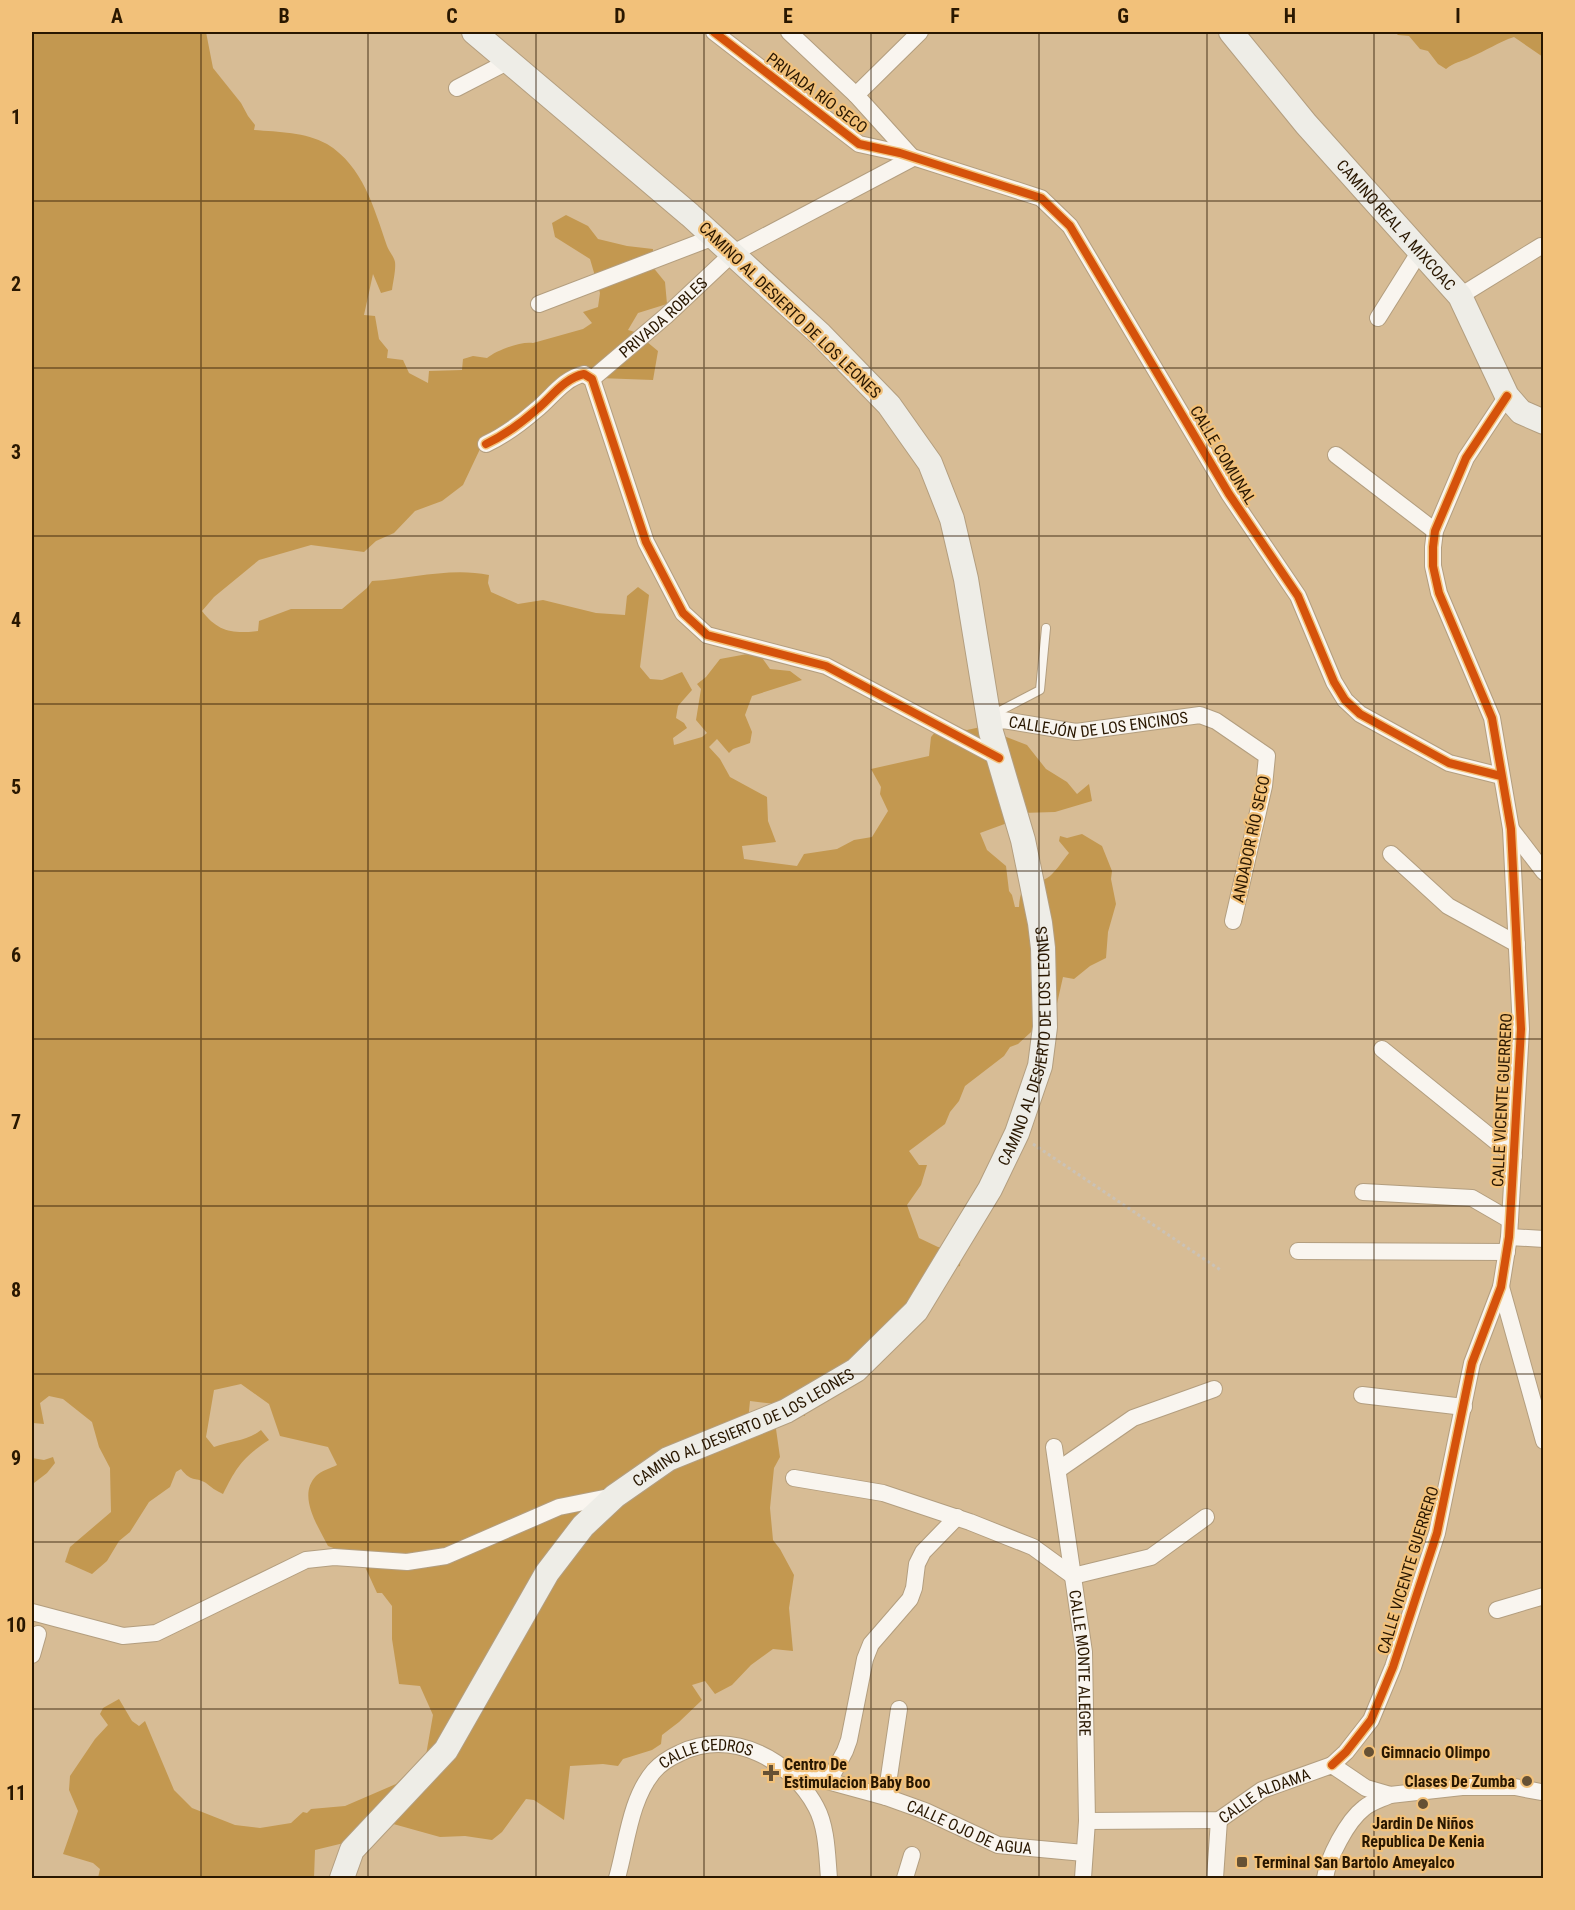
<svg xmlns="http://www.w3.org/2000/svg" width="1575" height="1910" font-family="'Roboto Condensed',sans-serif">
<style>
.forest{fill:#c39850}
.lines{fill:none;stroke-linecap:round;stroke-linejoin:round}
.lane-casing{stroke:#b39e7f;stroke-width:10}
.street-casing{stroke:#b39e7f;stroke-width:18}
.secondary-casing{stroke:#b39e7f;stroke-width:26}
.path{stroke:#cac2b7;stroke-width:3;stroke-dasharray:3 3;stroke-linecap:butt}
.lane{stroke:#f9f5ef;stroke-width:8}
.street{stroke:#f9f5ef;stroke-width:16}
.secondary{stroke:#eeede7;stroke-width:24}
.cycleway-casing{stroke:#f2c17a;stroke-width:11}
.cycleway{stroke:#d5520b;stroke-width:8}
.grid{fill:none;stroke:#291700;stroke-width:1.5;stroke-opacity:0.55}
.poi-dot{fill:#665134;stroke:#f2c17a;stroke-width:2}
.labels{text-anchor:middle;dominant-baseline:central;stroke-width:4.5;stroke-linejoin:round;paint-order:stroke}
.street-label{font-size:16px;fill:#291700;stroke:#f2c17a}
.poi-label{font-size:16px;font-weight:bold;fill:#291700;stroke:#f2c17a;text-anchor:start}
.neatline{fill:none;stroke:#291700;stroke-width:2}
.grid-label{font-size:20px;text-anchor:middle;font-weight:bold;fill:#291700}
</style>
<rect width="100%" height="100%" fill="#d7bc95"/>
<!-- forest -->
<path class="forest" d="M32 32H206L213 68 241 103 248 116 255 125 254 130C279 132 305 132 327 144 363 166 374 208 387 246 389 251 394 257 395 262 396 270 393 282 392 290L381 293 373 274 364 315 375 316 379 339 388 350 387 358 403 360 409 373 428 383 429 371 462 370 463 359 473 356 487 358C497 350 521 341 533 343L583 329 592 323 583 312 598 307 600 293 590 259 555 237 552 223 566 215 588 226 598 239 627 246 653 249 652 266 665 282 667 304 638 313 628 330 635 332 658 351 653 380 572 377 480 449 463 485 442 501 415 511 394 533 376 541 364 552 311 545 259 560 214 597 202 611C218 632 233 634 258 631L259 621 291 609H342L367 588 372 581C411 579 450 567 489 575L488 583 491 592 518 604 543 600 596 613 625 615 627 596 638 587 649 595 640 667 650 679 662 680 682 672 692 690 678 706 676 718 684 723 687 728 673 738 674 745 702 737 707 733 696 720 701 689 697 684 706 677 720 659 758 652 770 669 790 671 802 680 752 696 745 715 752 732 750 743 733 749 729 753 717 739 709 747 720 759 730 777 767 797 768 821 776 842 742 846 744 859 797 866 804 854 837 849 854 840 872 837 888 811 880 794 881 787 871 769 929 756 931 737 941 725 967 730 990 725 996 733 1027 745 1046 769 1067 782 1077 794 1089 784 1092 801 1055 812 1021 813 1010 822 980 833 987 850 1006 866 1009 891 1012 895 1015 907H1019C1021 876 1034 888 1050 876 1057 870 1063 860 1069 853L1059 841 1060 836 1067 838 1082 834 1102 846 1112 871 1111 879 1116 904 1108 932 1106 958 1090 966 1074 979 1063 977 1054 1017 1042 1022 1018 1044 1010 1047 1004 1056 965 1086 959 1101 950 1112 945 1124 909 1151 919 1165H927L921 1185 907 1205 919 1238 938 1247 961 1250 960 1266 940 1270 852 1382 832 1398 814 1405 806 1404 805 1416 797 1415 784 1405 750 1401 748 1421 776 1429 780 1457 774 1468 770 1508 773 1540 780 1549 794 1575 789 1608 793 1651 773 1649 751 1665 732 1685 715 1694 705 1681 692 1685 702 1700 679 1722 662 1735 661 1744 652 1750 623 1759 618 1766 603 1764 570 1766 564 1820 534 1800 526 1799 502 1832 492 1840 465 1836 440 1837 379 1820 348 1842 315 1850 314 1878H98L100 1869 93 1863 63 1854 78 1811 69 1790 70 1776 95 1739 108 1725 100 1714 103 1708 119 1699 132 1721 139 1726 145 1721 174 1790 192 1808 235 1825 260 1828 291 1823 303 1812 307 1813 311 1809 345 1806 396 1784 426 1755 433 1715 420 1686 399 1684 392 1639V1606L382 1593H377L361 1558 328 1546C318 1526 297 1496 316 1476 321 1471 331 1468 337 1465L328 1447 280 1436 269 1404 241 1384 214 1390 206 1437 214 1447C230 1441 248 1441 261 1430L269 1440C243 1457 237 1466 223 1494 216 1491 211 1487 206 1483 194 1476 192 1483 181 1469L176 1472 170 1487 149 1502 130 1532 119 1541 107 1561 92 1574 65 1562 70 1547 111 1512 110 1468 99 1447 92 1422 63 1399 49 1396 40 1403 44 1424 33 1423 32 1420Z
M1395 32H1543V57L1514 37C1498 42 1486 51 1471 57 1461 62 1454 62 1446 69L1438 64 1428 51 1420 49 1409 36 1398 35Z
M53 1457 55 1463 47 1473 34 1483 32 1482V1458L44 1460Z"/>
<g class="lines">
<!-- lane casing -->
<g class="lane-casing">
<path id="lane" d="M992 715 1040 690 1046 628"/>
</g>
<!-- street casing -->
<g class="street-casing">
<g id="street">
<path d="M714 32 859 144 900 153 1041 198 1070 226 1229 494 1298 596 1334 682 1345 700 1360 714 1449 763 1501 776"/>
<path d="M789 32 856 95 912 157"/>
<path d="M457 88 509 61"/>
<path d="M856 95 920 32"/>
<path d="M1460 296 1541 246"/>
<path d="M539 304 714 237"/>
<path d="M1378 318 1420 251"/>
<path id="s1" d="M592 379 666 316 733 253 913 158"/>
<path d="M486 444C505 435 520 424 536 410 551 398 564 378 584 374L592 379 646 542 683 613 707 635 826 666 999 758"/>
<path d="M1336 455 1435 531"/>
<path id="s2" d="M989 724 1003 720 1076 732 1200 715 1216 721 1267 756 1264 786 1233 921"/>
<path d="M1511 829 1544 872"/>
<path d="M1391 854 1448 906 1517 944"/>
<path d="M1382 1049 1514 1156"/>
<path d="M1363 1192 1472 1198 1510 1220"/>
<path d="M1509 1237 1544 1239"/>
<path d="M1298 1251 1507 1252"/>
<path d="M1501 1287 1544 1441"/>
<path d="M1362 1395 1464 1407"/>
<path id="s3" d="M1054 1447 1084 1652 1087 1821 1083 1878"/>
<path d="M1058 1470 1133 1418 1214 1389"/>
<path d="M794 1478 883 1493 970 1522 1033 1547 1073 1576 1151 1557 1206 1517"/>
<path d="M1497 1610 1544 1596"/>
<path d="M32 1612 123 1636 156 1633 306 1560 334 1557 407 1562 446 1556 559 1507 614 1496"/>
<path d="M32 1655 38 1634"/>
<path d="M1332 1765 1346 1752 1371 1720 1393 1667 1437 1533 1472 1363 1501 1287 1509 1237 1521 1029 1511 829 1492 718 1439 593 1433 566V547L1435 531 1466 458 1507 396"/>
<path id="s4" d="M787 1770 886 1797 925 1811 998 1845 1084 1853"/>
<path d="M829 1781 845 1751 849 1740 865 1659 871 1644 910 1599 914 1588 917 1564 923 1552 957 1517"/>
<path d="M886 1797 899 1709"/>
<path id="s5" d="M1087 1821 1219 1820 1262 1790 1332 1765 1366 1788 1390 1795 1462 1787H1515L1541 1792"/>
<path id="s6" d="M617 1878C627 1843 630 1799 654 1771 661 1763 671 1757 680 1753 732 1728 791 1760 816 1807 827 1827 827 1856 829 1878"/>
<path d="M905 1878 912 1855"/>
<path d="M1215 1878 1219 1820"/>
<path d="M1325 1878C1328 1858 1347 1821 1364 1808 1371 1802 1382 1799 1390 1795"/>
</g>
</g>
<!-- secondary casing -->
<g class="secondary-casing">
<g id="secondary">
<path id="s7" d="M1231 32 1306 124 1460 296 1507 396 1521 412 1544 422"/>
<path id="s8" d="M342 1878 352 1850 446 1750 547 1573 583 1526 615 1496 668 1459 786 1411 856 1370 916 1311 990 1189 1017 1133 1040 1066 1045 1027 1043 948 1040 923 1023 840 991 732 966 579 952 519 930 463 889 405 820 334 690 215 474 32"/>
</g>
</g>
<!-- path -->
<path class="path" d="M1033 1144 1222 1271"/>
<!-- lane -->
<use href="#lane" class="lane"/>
<!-- street -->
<use href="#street" class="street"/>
<!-- secondary -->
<use href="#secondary" class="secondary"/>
<!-- cycleway casing -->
<g class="cycleway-casing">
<path id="cycleway" d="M714 32 859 144 900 153 1041 198 1070 226 1229 494 1298 596 1334 682 1345 700 1360 714 1449 763 1501 776
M486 444C505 435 520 424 536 410 551 398 564 378 584 374L592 379 646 542 683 613 707 635 826 666 999 758
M1332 1765 1346 1752 1371 1720 1393 1667 1437 1533 1472 1363 1501 1287 1509 1237 1521 1029 1511 829 1492 718 1439 593 1433 566V547L1435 531 1466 458 1507 396"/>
</g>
<!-- cycleway -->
<use href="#cycleway" class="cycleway"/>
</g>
<!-- grid -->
<path class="grid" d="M201 32V1878M368 32V1878M536 32V1878M704 32V1878M871 32V1878M1039 32V1878M1207 32V1878M1374 32V1878M32 201H1544M32 368H1544M32 536H1544M32 704H1544M32 871H1544M32 1039H1544M32 1206H1544M32 1374H1544M32 1542H1544M32 1709H1544"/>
<!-- markers -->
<g class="poi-dot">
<circle cx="1369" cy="1752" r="6"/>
<path d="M768 1764h6v6h6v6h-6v6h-6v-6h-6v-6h6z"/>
<circle cx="1527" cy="1781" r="6"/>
<circle cx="1423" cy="1804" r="6"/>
<rect x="1236" y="1856" width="12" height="12" rx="3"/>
</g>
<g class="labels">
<!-- street labels -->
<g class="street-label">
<text transform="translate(817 93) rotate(37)">PRIVADA RÍO SECO</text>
<text stroke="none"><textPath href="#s7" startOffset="254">CAMINO REAL A MIXCOAC</textPath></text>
<text transform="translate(790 310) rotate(44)">CAMINO AL DESIERTO DE LOS LEONES</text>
<text stroke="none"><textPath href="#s1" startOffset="94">PRIVADA ROBLES</textPath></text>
<text transform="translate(1223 455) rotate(59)">CALLE COMUNAL</text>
<text stroke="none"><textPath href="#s2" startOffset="111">CALLEJÓN DE LOS ENCINOS</textPath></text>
<text transform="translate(1251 839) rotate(-78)">ANDADOR RÍO SECO</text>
<text stroke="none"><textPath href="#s8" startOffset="1124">CAMINO AL DESIERTO DE LOS LEONES</textPath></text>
<text transform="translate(1502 1100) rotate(-87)">CALLE VICENTE GUERRERO</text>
<text stroke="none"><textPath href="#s8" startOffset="620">CAMINO AL DESIERTO DE LOS LEONES</textPath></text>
<text transform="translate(1408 1570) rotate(-73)">CALLE VICENTE GUERRERO</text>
<text stroke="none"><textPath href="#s3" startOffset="218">CALLE MONTE ALEGRE</textPath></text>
<text stroke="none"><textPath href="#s6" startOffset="172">CALLE CEDROS</textPath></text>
<text stroke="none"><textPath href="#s5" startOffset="184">CALLE ALDAMA</textPath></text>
<text stroke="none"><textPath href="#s4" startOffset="192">CALLE OJO DE AGUA</textPath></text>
</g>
<!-- poi labels -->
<g class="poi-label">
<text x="1381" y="1752">Gimnacio Olimpo</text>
<text x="784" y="1764">Centro De<tspan x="784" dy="18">Estimulacion Baby Boo</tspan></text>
<text x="1515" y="1781" text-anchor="end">Clases De Zumba</text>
<text x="1423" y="1823" text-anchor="middle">Jardin De Niños<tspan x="1423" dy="18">Republica De Kenia</tspan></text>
<text x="1254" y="1862">Terminal San Bartolo Ameyalco</text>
</g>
</g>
<!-- border -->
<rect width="1575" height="1910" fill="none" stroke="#f2c17a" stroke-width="66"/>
<rect x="33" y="33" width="1509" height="1844" class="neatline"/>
<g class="grid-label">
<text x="117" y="23">A</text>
<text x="284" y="23">B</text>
<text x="452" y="23">C</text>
<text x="620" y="23">D</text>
<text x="788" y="23">E</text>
<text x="955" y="23">F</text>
<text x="1123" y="23">G</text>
<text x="1290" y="23">H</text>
<text x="1458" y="23">I</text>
<text x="16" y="124">1</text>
<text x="16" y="291">2</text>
<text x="16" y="459">3</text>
<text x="16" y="627">4</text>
<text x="16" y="794">5</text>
<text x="16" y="962">6</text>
<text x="16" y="1129">7</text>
<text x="16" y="1297">8</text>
<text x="16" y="1465">9</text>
<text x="16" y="1632">10</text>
<text x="16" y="1800">11</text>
</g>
</svg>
